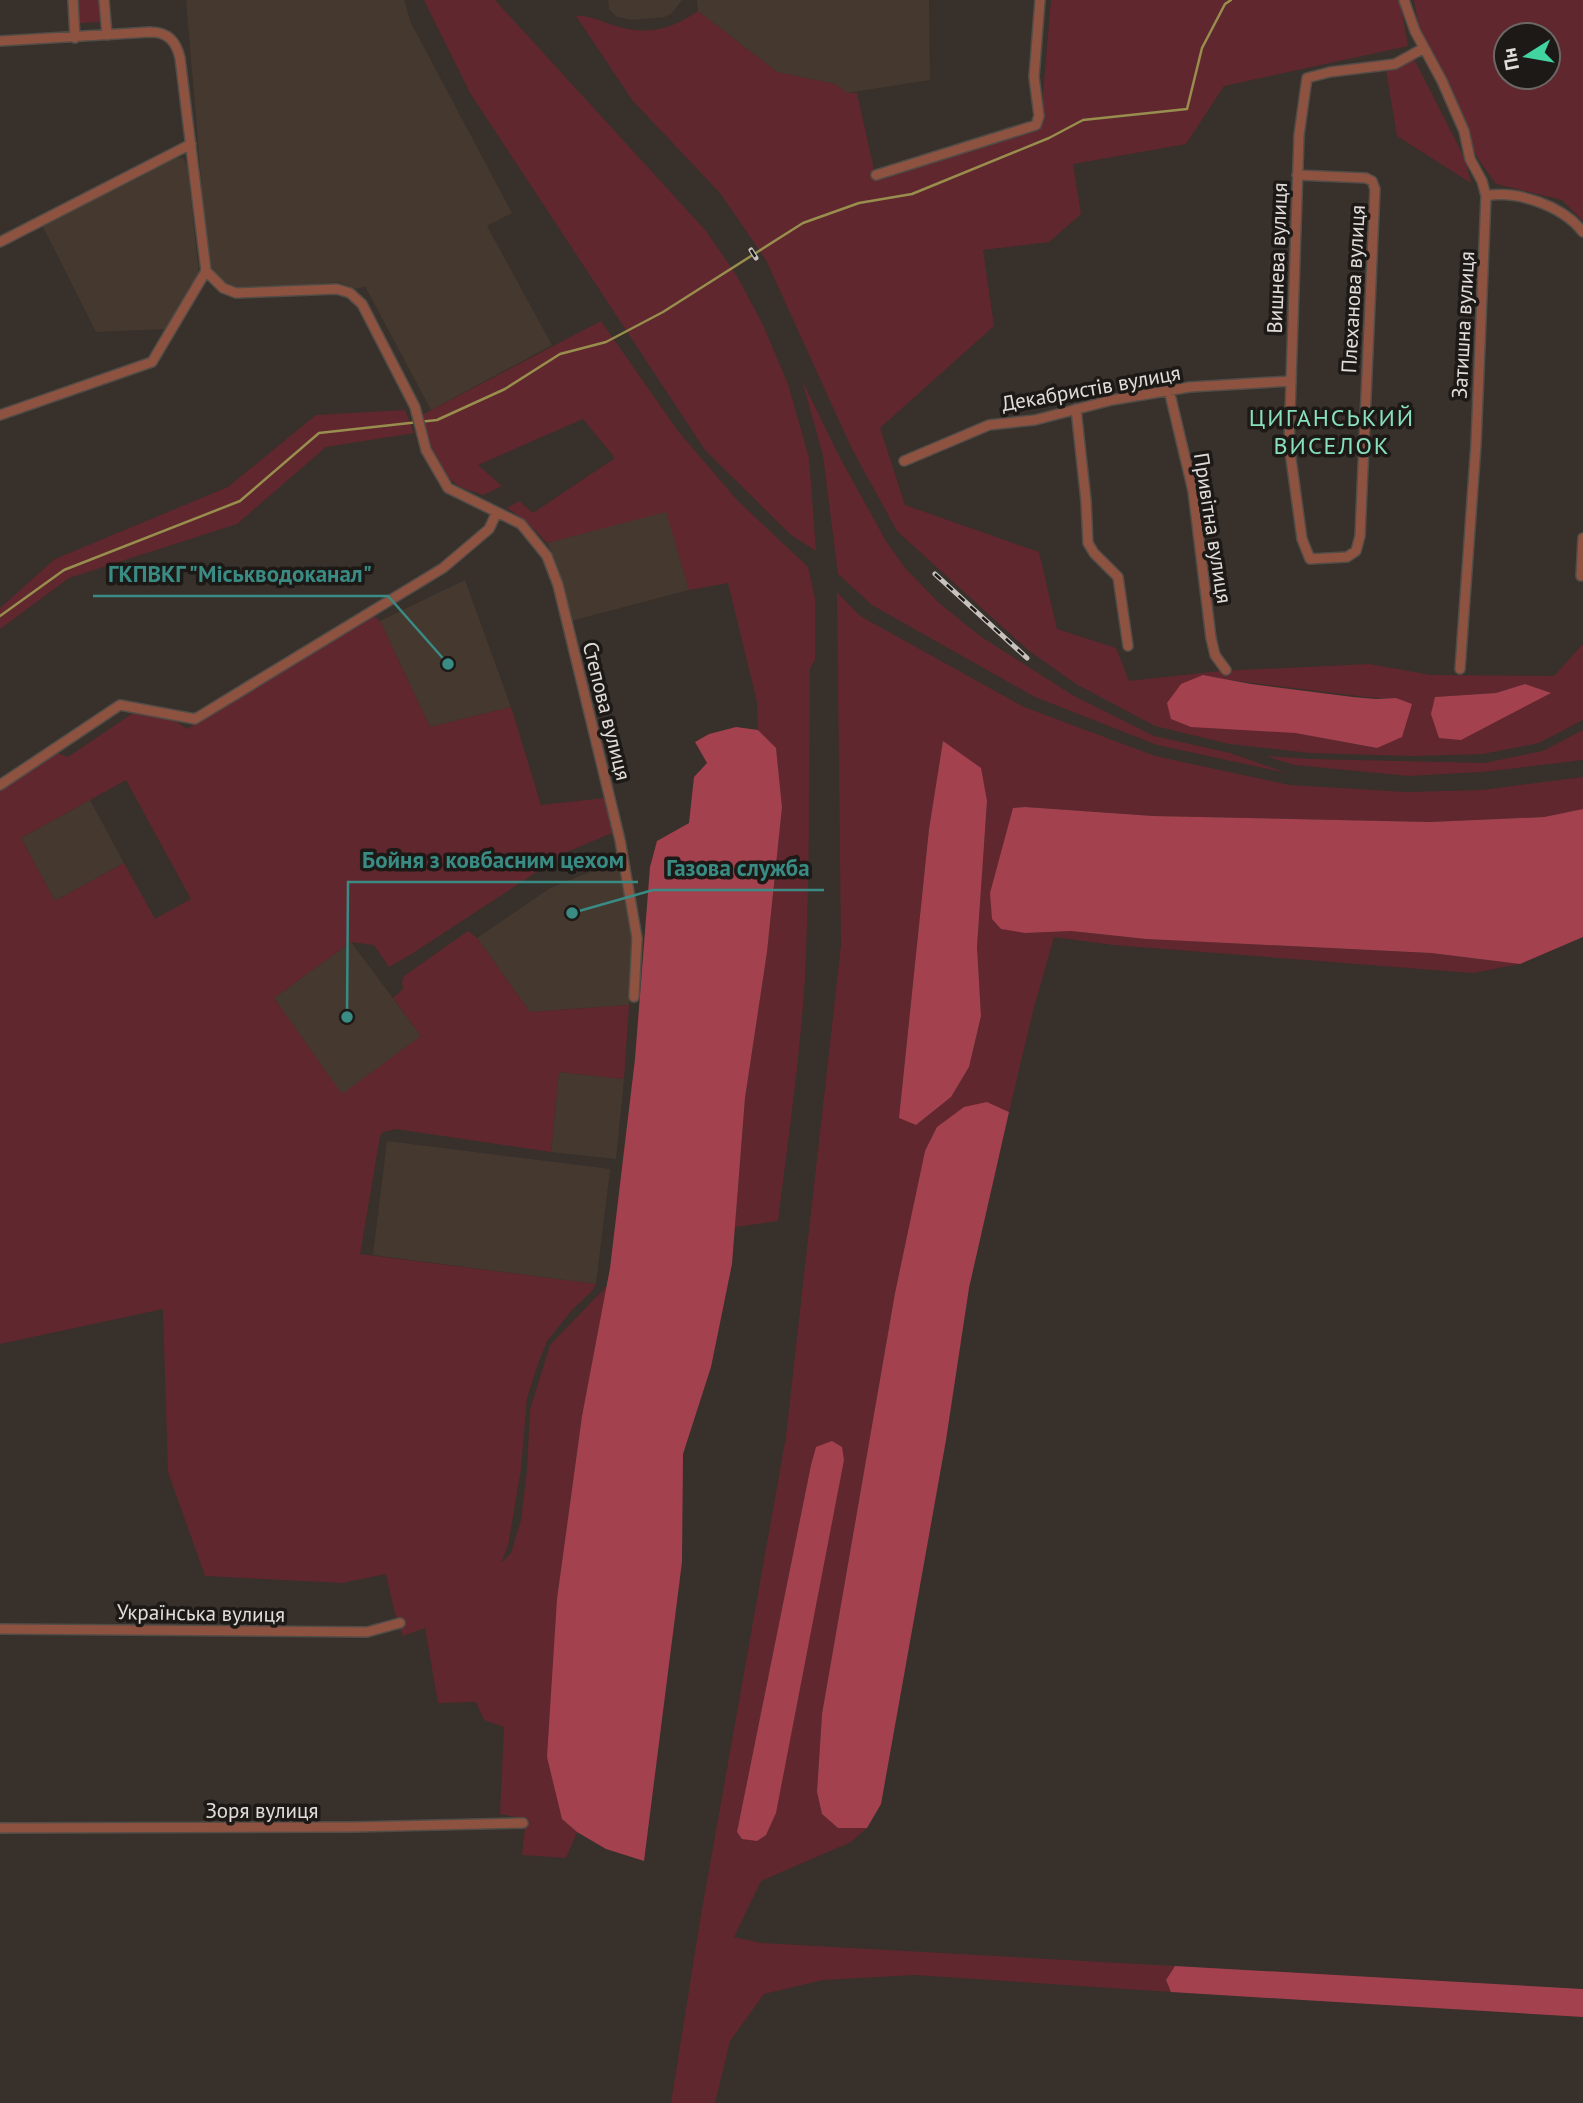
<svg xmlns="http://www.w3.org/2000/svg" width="1583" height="2103" font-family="'PT Sans',sans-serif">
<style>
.built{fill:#45382f}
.green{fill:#61272e;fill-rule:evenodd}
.forest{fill:#a3414e}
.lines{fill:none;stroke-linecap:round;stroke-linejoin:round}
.stream{stroke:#988e4d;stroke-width:2.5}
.street-casing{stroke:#524c47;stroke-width:12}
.street{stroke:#8e5241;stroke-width:9}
.rail-casing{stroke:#c8c2bf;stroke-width:5}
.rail{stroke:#1c1916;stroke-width:2.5;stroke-dasharray:8;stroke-linecap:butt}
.labels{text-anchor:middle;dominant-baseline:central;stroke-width:7;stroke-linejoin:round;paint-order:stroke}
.street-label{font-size:21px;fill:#e2ddda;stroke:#1c1916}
.quarter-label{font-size:24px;letter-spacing:2px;fill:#89e0bc;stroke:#1c1916}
.leader{fill:none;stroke:#398b84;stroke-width:2.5}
.callout-dot{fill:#398b84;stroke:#1c1916;stroke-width:2.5}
.callout-label{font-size:23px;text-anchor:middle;font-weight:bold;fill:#398b84;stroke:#1c1916;stroke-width:7;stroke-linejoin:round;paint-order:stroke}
</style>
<rect width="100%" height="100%" fill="#37302b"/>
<!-- built -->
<path class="built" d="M186 0H404L411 23 512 213 487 226 552 345 431 410 365 286 357 289 338 282 246 291 224 285 213 278 208 260Z
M608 0H682L672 13 665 17 633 20 617 17 609 9Z
M697 0H929L930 80 847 93 835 84 777 72 698 11Z
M176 158H183L187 165 199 273 166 329 96 332 42 225Z
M666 511 689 590 571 621 563 583 554 557 547 543Z
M465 580 511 707 430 727 380 621Z
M90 800 124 863 55 901 21 838Z
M618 861 635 938 629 1005 530 1012 477 938 550 888Z
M351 942 421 1036 342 1095 274 998Z
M559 1072 624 1079 616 1159 551 1152Z
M387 1141 610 1169 596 1284 373 1255Z"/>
<!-- green -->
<path class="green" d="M78 0H99L100 22 80 23Z
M424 0H495L706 231 737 276 763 325 788 384 809 458 816 551 791 535 705 450 470 93Z
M1051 0H1400L1408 46 1224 86 1186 144 1073 164 1081 214 1049 242 983 250 994 326 880 428 905 505 1039 552 1057 629 1116 648 1129 681 1220 671 1369 664 1431 675 1554 676 1583 644V720L1539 743 1483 754 1412 756 1310 753 1229 744 1155 726 1076 684 1028 650 897 531 851 447 766 260 720 193 633 101 576 16C591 15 600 21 613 25 647 36 670 30 698 11L777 72 835 84 847 93H857L876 179 1040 130ZM1203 675C1244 683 1285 687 1326 692 1350 695 1372 699 1396 698L1377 748 1295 733ZM1525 684 1550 694 1436 697 1496 693Z
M1414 0H1583V221L1562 200 1496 184 1477 157 1421 40ZM1506 35H1548V77H1506Z
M1413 57 1465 159 1471 183 1397 136 1385 64Z
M601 321 678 431 737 500 808 567 815 598V660L810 668C809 771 810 874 805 977 800 1059 788 1140 778 1221L735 1227 745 1098 767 952 782 807 776 749 758 730 757 702 728 583 689 590 666 512 547 543 526 521 507 508 519 501 533 513 615 458 583 419 478 465 502 486 483 495C473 491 461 489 452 481 436 466 427 435 422 415Z
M802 380 839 456 886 541 906 569 939 603 980 636 1074 696 1154 736 1230 753 1287 773 1157 745 1035 697 872 605 838 574 823 456Z
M405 410 414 433 326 447 237 524 69 578 0 629V608L55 559 228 487 316 415Z
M837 592 860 616 1024 707 1155 756 1290 785 1406 792 1482 790 1583 777V809L1544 817 1430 822 1153 816 1025 807 1013 808 1025 933 1071 931 1146 939 1431 953 1520 964 1473 973 1113 945 1054 937 1033 1011 1009 1112 987 1102 925 1151 895 1293 822 1714 817 1792 822 1814 838 1828H867L851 1842 761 1881 734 1937 761 1943 1175 1966 1166 1980 1171 1992 915 1975 823 1980 764 1994 730 2041 715 2103H671L700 1921 786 1436 841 945ZM943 742 987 801 977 947 981 1016 969 1067 951 1097 916 1125 899 1117 929 829ZM816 1447 742 1839 737 1832 811 1465Z
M372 614 380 621 430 727 511 707 541 805 605 798 614 826 612 833 567 852 410 955 389 967 374 945 351 942 274 998 342 1094 421 1036 393 998 403 989 402 983 404 976 468 931 477 938 530 1012 629 1005 624 1079 559 1072 551 1152 396 1129 383 1132 380 1136 360 1254 596 1284 592 1291 572 1310 547 1341 539 1361 527 1398 521 1469 508 1546 501 1563 511 1553 521 1520 527 1471 530 1410 550 1345 607 1286 582 1416 557 1599 562 1819 577 1832 566 1858 522 1855 526 1819 500 1814 504 1727 484 1720 476 1702 438 1703 425 1628 403 1636 393 1606 386 1574 342 1583 205 1576 168 1472 163 1309 0 1344V787L53 752 68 757 136 711 177 722 187 729ZM126 780 191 899 155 919 124 863 55 901 21 838Z
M1583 730V760L1482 772 1409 776 1294 765 1266 756 1311 759 1484 763 1543 751Z"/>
<!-- forest -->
<path class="forest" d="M1203 675 1251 684 1353 697 1376 699 1396 698 1412 704 1402 737 1377 748 1295 733 1191 727 1171 719 1167 703 1181 684Z
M1525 684 1551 693 1461 740 1439 738 1431 714 1435 697 1496 693Z
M736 727 758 730 776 748 782 807 767 952 745 1098 732 1264 711 1367 683 1454 682 1562 644 1861 606 1849 577 1832 562 1819 547 1757 557 1599 582 1416 610 1268 635 1059 650 867 657 841 689 823 694 777 707 763 695 742 709 734Z
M943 741 981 768 987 801 977 947 981 1016 969 1067 951 1097 916 1125 899 1118 929 829Z
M1025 807 1153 816 1430 822 1544 817 1583 809V937L1520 964 1431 953 1146 939 1071 931 1025 933 1001 929 992 919 990 893 1013 808Z
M987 1102 1009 1112 969 1288 946 1440 881 1804 867 1828H838L822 1814 817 1792 822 1714 895 1293 925 1151 937 1127 964 1107Z
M832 1441 842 1447 844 1460 776 1813 766 1835 757 1841 742 1839 737 1832 811 1465 816 1447Z
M1175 1966 1583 1989V2017L1171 1992 1166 1980Z"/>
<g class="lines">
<!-- stream -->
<path class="stream" d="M0 616 64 570 240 501 319 433 437 420 505 389 560 354 606 342 663 312 803 223 859 203 912 194 1049 138 1083 120 1187 109 1202 48 1225 4 1231 0"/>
<!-- street casing -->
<g class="street-casing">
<path id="street" d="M73 0 75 38
M104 0 107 35
M1404 0 1415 31 1442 81 1464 131 1470 159 1482 181 1486 196 1476 444 1460 669
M0 41 150 32C168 32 176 41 180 58L206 271 223 288 236 293 337 289 350 293 362 304 415 407 426 450 448 488 521 524 547 556 558 585 620 840 637 938 634 997
M876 175 1036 125 1039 116 1034 77 1040 0
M1297 175 1366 178 1372 181 1375 189 1360 536 1356 551 1347 557 1310 559 1302 539 1289 444 1299 135 1307 78 1330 72 1395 64 1424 48
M1486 196C1517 190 1563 206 1583 232
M0 242 191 144
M1169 390 1193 491 1211 638 1215 655 1226 670
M1076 409 1086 501 1088 543 1094 553 1118 577 1128 646
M0 415 152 362 206 271
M904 461 989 425 1035 420 1112 400 1190 387 1291 381
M1581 576 1583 538
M0 785 120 705 195 719 443 568 489 529 497 512
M0 1629 367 1632 400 1623
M0 1828 353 1827 523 1823"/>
</g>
<!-- street -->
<use href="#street" class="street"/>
<!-- rail casing -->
<g class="rail-casing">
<path id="rail" d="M751 250 756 258
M935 574 1027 658"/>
</g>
<!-- rail -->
<use href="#rail" class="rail"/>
</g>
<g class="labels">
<!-- street labels -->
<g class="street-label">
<text transform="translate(1277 258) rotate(-88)">Вишнева вулиця</text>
<text transform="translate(1353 289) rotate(-87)">Плеханова вулиця</text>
<text transform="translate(1463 325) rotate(-87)">Затишна вулиця</text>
<text transform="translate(1091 388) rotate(-10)">Декабристів вулиця</text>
<text transform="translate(1213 528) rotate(81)">Привітна вулиця</text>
<text transform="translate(607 711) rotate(76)">Степова вулиця</text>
<text transform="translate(201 1613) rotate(1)">Українська вулиця</text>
<text x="262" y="1810">Зоря вулиця</text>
</g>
<!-- quarter labels -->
<g class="quarter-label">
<text x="1332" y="417">ЦИГАНСЬКИЙ<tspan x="1332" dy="28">ВИСЕЛОК</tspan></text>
</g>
</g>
<!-- callouts -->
<path class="leader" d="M448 664L388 596H93M347 1017L348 882H638M572 913L653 890H824"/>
<g class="callout-dot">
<circle cx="448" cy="664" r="7"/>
<circle cx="347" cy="1017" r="7"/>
<circle cx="572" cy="913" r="7"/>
</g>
<g class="callout-label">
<text x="240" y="582">ГКПВКГ "Міськводоканал"</text>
<text x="493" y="868">Бойня з ковбасним цехом</text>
<text x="738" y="876">Газова служба</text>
</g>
<!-- north arrow -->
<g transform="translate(1527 56) rotate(259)"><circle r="33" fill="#1c1916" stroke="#6b6764" stroke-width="2"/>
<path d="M0-5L12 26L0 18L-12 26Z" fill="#41d4a1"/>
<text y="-10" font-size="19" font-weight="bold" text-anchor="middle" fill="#e2ddda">Пн</text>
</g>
</svg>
